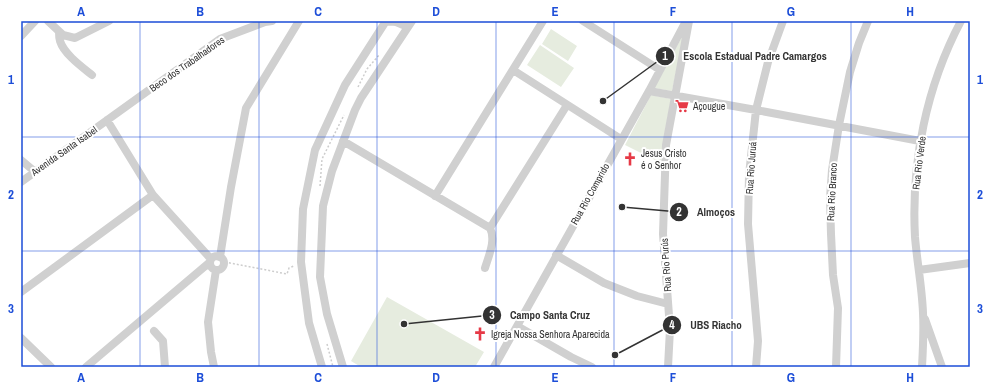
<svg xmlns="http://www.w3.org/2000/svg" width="991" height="388" font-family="'Archivo Narrow',sans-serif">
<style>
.green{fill:#e6ecdf}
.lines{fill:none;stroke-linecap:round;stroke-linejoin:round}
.path{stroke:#cdcdcd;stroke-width:1.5;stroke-dasharray:2 2;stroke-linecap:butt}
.minor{stroke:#d0d0d0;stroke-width:8}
.grid{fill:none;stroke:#1d4ed8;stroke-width:1;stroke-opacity:0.55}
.labels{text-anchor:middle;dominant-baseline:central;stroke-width:4;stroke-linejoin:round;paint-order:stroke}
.street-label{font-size:10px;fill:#333;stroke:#fff}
.poi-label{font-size:10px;fill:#333;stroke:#fff;text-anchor:start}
.leader{fill:none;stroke:#333;stroke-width:1.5}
.callout-dot{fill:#333;stroke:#fff;stroke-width:1.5}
.mark-label{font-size:12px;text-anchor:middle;font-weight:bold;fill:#fff}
.callout-label{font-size:11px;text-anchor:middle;font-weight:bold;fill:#333;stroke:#fff;stroke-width:4;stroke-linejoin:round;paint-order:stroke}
.neatline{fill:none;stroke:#1d4ed8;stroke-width:1.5}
.grid-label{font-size:13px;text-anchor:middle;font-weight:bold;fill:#1d4ed8}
</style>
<rect width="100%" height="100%" fill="#fff"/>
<!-- green -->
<path class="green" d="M551 29 577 46 568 61 542 44Z
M684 33 672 91 654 88Z
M540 45 574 68 561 87 527 65Z
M651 95 671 99 663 142 661 163 625 145Z
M387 297 484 352 475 367H361L351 361Z"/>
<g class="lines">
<!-- path -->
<path class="path" d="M358 87 367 69 380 54
M320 186 322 159 344 115
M225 262 287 274 289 268 294 266
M327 344 333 367"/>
<!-- minor -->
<path class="minor" d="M48 21 63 35 75 38 109 21
M385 21 396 22 408 27
M583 21 660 70
M59 32C59 34 59 38 60 41 64 54 82 67 92 75
M21 36 35 21
M513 70 621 139
M649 91 756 110 920 141
M107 120 153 195 211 259
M343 141 490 228
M21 160 34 171
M21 182 220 39 265 22 272 21
M435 196 543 21
M490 228 567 105
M556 255 604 283 637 296 668 304
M210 263a7 7 0 1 1 14 0a7 7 0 1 1-14 0Z
M220 257 231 187 246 108 299 21
M485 268C489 255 496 240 490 228
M919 270 970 263
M21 292 153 195
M925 319 942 367
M517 326 571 357 592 367
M154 331 163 341 165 367
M21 338 51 367
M86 367 210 262
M214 367 211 352 208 322 216 270
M322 367 309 323 301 262 303 209 315 150 345 85 386 21
M343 367 327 314 320 277 323 206 332 171 355 110 361 98 412 21
M494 367 649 91 686 21
M668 367 670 329 663 234 666 145 689 21
M756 367 758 341 748 224 749 175 756 110 768 62 783 21
M836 367 838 308 833 275 831 234 830 198 832 170 839 125 850 72 859 43 868 21
M922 367C923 349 924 331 923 313 922 287 917 262 915 237 911 163 926 87 961 21"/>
</g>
<!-- grid -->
<path class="grid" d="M140 21V367M259 21V367M377 21V367M496 21V367M614 21V367M732 21V367M851 21V367M21 137H970M21 251H970"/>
<!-- icons -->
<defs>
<g id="supermarket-bare" transform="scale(1.08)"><path d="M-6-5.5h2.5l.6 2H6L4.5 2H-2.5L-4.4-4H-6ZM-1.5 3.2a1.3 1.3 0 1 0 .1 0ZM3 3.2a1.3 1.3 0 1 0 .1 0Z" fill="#e63946" stroke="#fff" stroke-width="2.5" paint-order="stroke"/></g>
<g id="church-bare" transform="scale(1.08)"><path d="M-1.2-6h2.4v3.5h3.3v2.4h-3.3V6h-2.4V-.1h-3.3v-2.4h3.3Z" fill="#e63946" stroke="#fff" stroke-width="2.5" paint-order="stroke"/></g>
</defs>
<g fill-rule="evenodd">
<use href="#supermarket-bare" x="682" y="106"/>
<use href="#church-bare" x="630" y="159"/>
<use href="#church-bare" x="480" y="334"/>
</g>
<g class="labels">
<!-- street labels -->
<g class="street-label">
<text transform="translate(187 64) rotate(-35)">Beco dos Trabalhadores</text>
<text transform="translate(64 151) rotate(-35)">Avenida Santa Isabel</text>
<text transform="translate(919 163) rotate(-83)">Rua Rio Verde</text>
<text transform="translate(751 168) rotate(-86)">Rua Rio Juruá</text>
<text transform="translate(832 192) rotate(-87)">Rua Rio Branco</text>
<text transform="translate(590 194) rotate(-61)">Rua Rio Comprido</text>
<text transform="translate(666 265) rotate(-94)">Rua Rio Purús</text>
</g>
<!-- poi labels -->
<g class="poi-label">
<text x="693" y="106">Açougue</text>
<text x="641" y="153">Jesus Cristo<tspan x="641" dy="12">é o Senhor</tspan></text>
<text x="491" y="334">Igreja Nossa Senhora Aparecida</text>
</g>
</g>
<!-- callouts -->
<path class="leader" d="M603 101L665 56M622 207L679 212M404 324L492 315M615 355L672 325"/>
<g class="callout-dot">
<circle cx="603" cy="101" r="4"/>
<circle cx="622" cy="207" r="4"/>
<circle cx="404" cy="324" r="4"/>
<circle cx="615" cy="355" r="4"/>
<circle cx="665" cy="56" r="10"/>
<circle cx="679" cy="212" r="10"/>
<circle cx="492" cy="315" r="10"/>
<circle cx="672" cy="325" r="10"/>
</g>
<g class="mark-label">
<text x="665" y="60">1</text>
<text x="679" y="216">2</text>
<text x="492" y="319">3</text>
<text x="672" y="329">4</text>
</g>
<g class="callout-label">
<text x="755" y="60">Escola Estadual Padre Camargos</text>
<text x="716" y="216">Almoços</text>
<text x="550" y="319">Campo Santa Cruz</text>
<text x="716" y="329">UBS Riacho</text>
</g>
<!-- border -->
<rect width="991" height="388" fill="none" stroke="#ffffff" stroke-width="44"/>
<rect x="22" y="22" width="947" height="344" class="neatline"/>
<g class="grid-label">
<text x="81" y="16">A</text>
<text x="200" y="16">B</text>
<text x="318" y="16">C</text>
<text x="436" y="16">D</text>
<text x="555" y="16">E</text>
<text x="673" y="16">F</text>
<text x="791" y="16">G</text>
<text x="910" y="16">H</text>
<text x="11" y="84">1</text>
<text x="980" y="84">1</text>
<text x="11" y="199">2</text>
<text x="980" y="199">2</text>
<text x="11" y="313">3</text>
<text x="980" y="313">3</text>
<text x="81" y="382">A</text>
<text x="200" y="382">B</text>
<text x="318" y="382">C</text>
<text x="436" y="382">D</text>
<text x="555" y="382">E</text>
<text x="673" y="382">F</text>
<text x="791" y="382">G</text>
<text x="910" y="382">H</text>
</g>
</svg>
